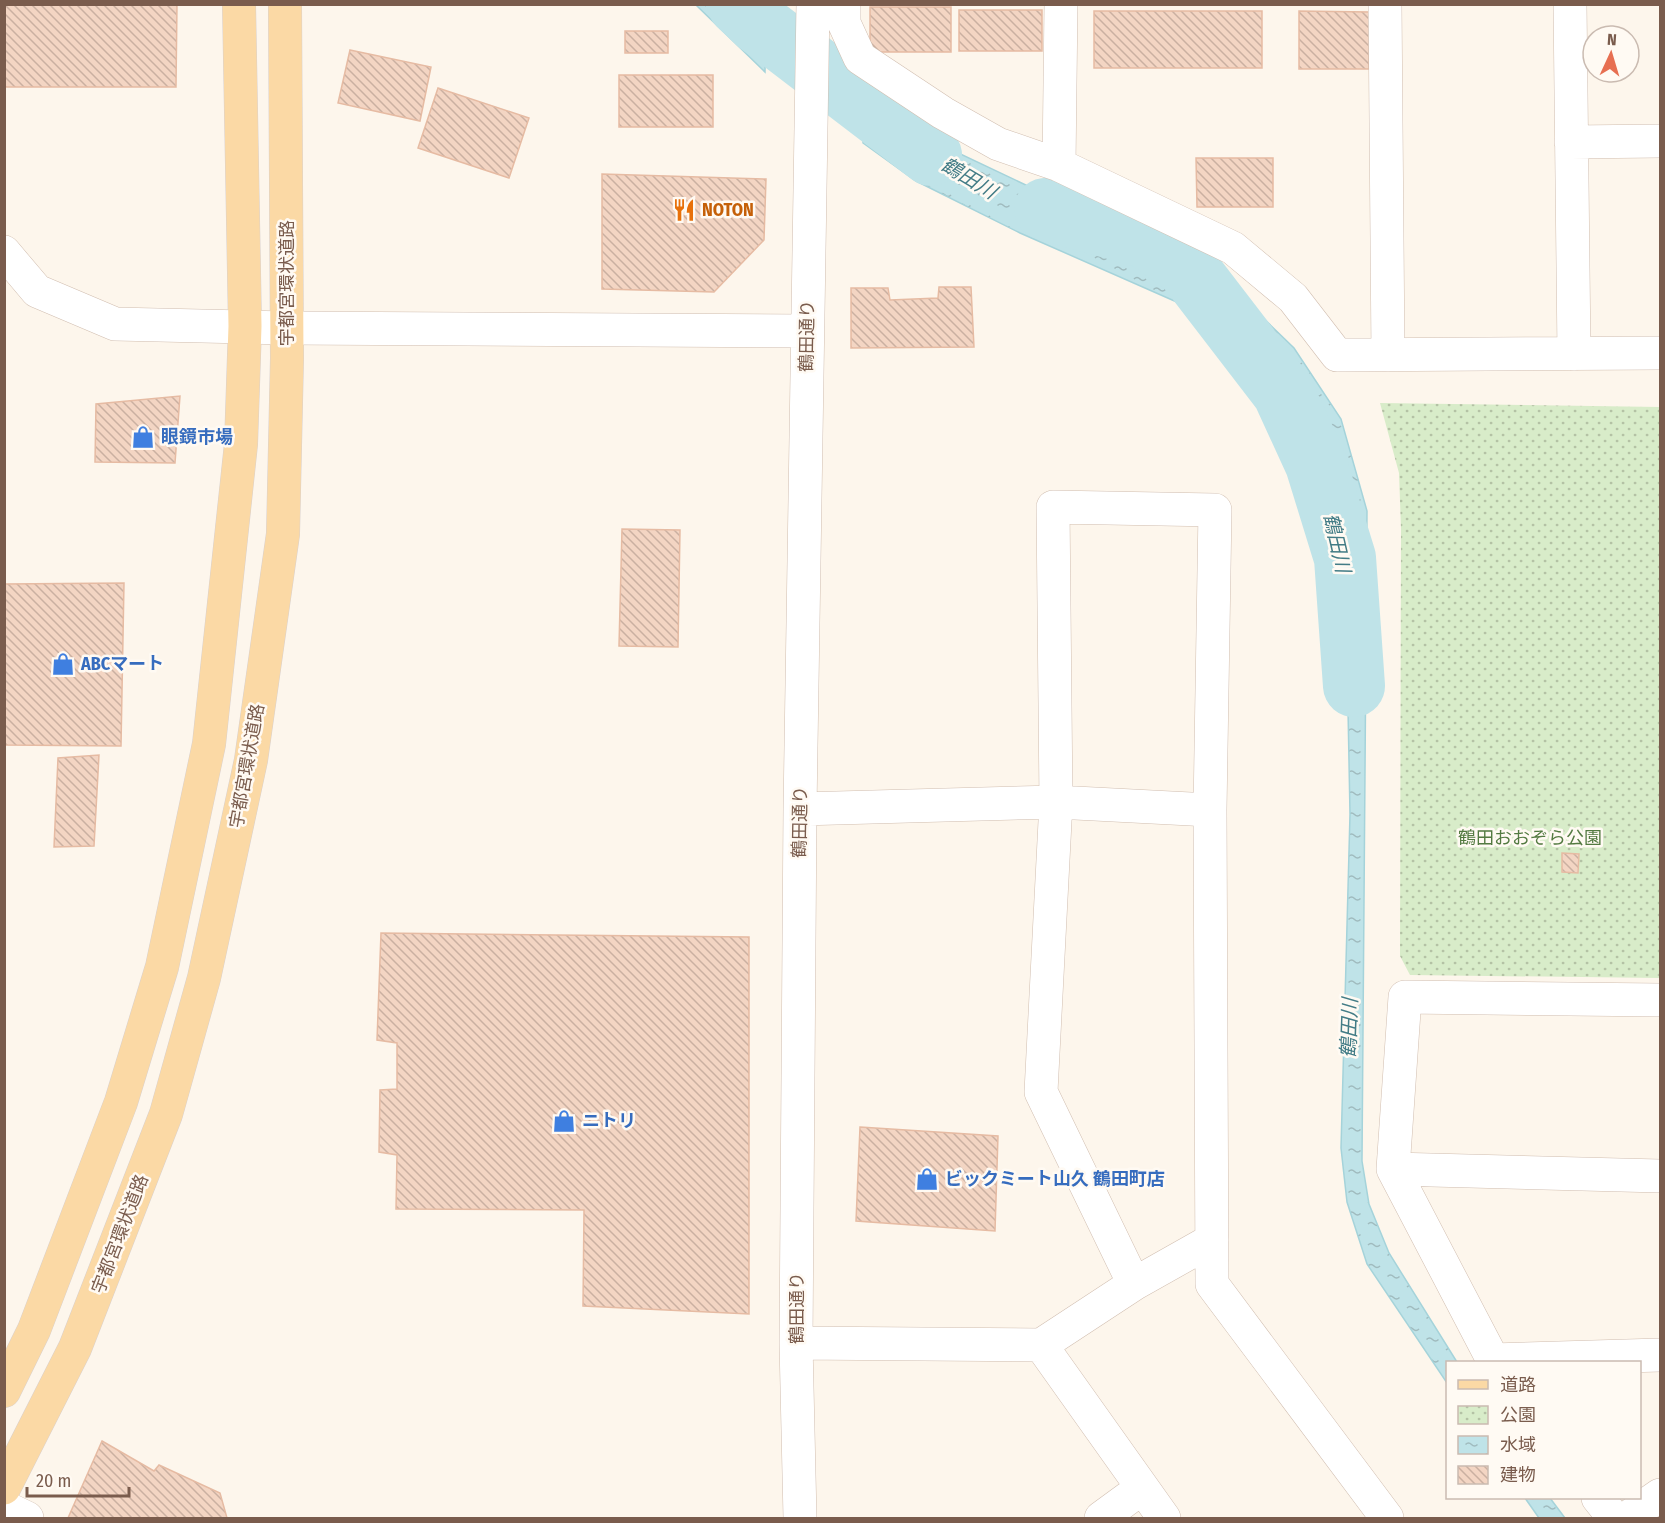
<svg xmlns="http://www.w3.org/2000/svg" width="1665" height="1523" font-family="'Fira Sans Condensed','Noto Sans JP',sans-serif">
<style>
.park{fill:url(#park-dots)}
.water{fill:url(#water-ripples);stroke:#a5d3da;stroke-width:1.5}
.lines{fill:none;stroke-linecap:round;stroke-linejoin:round}
.river{stroke:#bfe3e8;stroke-width:62}
.building{fill:url(#building-back-hatch);stroke:#e6bba3;stroke-width:1.5}
.minor-casing{stroke:#d1beb0;stroke-width:34}
.major-casing{stroke:#dad1cd;stroke-width:34}
.minor{stroke:#fff;stroke-width:33}
.major{stroke:#fbd9a5;stroke-width:33}
.labels{text-anchor:middle;dominant-baseline:central;stroke-width:5;stroke-linejoin:round;paint-order:stroke}
.food-label{font-size:18px;font-weight:bold;fill:#c56008;stroke:#fffaf3;text-anchor:start}
.street-label{font-size:18px;fill:#7a5c4d;stroke:#fffaf3}
.shop-label{font-size:18px;font-weight:bold;fill:#366cbe;stroke:#fffaf3;text-anchor:start}
.park-label{font-size:18px;fill:#537a41;stroke:#fffaf3}
.water-label{font-size:20px;font-style:italic;fill:#437c86;stroke:#fffaf3}
</style>
<defs>
<pattern id="park-dots" width="8" height="8" patternUnits="userSpaceOnUse" patternTransform="scale(1.5)"><rect width="8" height="8" fill="#d8ecc9"/><path d="M2 2h.1M6 6h.1" fill="none" stroke="#b4c2a5" stroke-width="1.8" stroke-linecap="round"/></pattern>
<pattern id="water-ripples" width="26" height="14" patternUnits="userSpaceOnUse" patternTransform="scale(1.5)"><rect width="26" height="14" fill="#bfe3e8"/><path d="M2 4q2-2 4 0t4 0M15 11q2-2 4 0t4 0" fill="none" stroke="#a0bbbe"/></pattern>
<pattern id="building-back-hatch" width="6" height="6" patternUnits="userSpaceOnUse" patternTransform="scale(1.5)"><rect width="6" height="6" fill="#f3d5c3"/><path d="M-1 5l2 2M0 0l6 6M5-1l2 2" fill="none" stroke="#cab0a1"/></pattern>
</defs>
<rect width="100%" height="100%" fill="#fdf6ec"/>
<!-- park -->
<path class="park" d="M1380 403 1660 407V978L1410 975 1400 956 1401 529 1399 473Z"/>
<!-- water -->
<path class="water" d="M696 5H766L765 72Z
M865 98 914 132 1085 213 1228 284 1294 348 1341 419 1367 511 1362 1161 1369 1204 1389 1253 1457 1362H1448L1447 1383 1367 1264 1347 1202 1341 1148 1350 814 1347 657 1348 540 1301 416 1264 359 1225 329 1179 303 1020 233 916 181 863 143Z
M1525 1498H1550L1565 1518H1539Z"/>
<g class="lines">
<!-- river -->
<path class="river" d="M738 4 758 23 931 155
M1045 209 1147 238 1187 267 1283 392 1316 464 1345 558 1354 686"/>
</g>
<!-- building -->
<path class="building" d="M4 4H177L176 87H4Z
M870 7H951V52H870Z
M959 10H1042V51H959Z
M1094 11H1262V68H1094Z
M1299 11 1369 12V69H1299Z
M625 31H668V53H625Z
M350 50 431 67 420 121 338 103Z
M619 75H713V127H619Z
M438 88 529 118 509 178 418 148Z
M1196 158H1273V207H1197Z
M602 174 766 179 764 240 714 292 602 289Z
M939 287H971L974 347 851 348V288H888L890 300 938 298Z
M180 396 175 463 95 462 96 404Z
M622 529 680 530 678 647 619 646Z
M124 583 121 746 4 745V584Z
M99 755 94 846 54 847 58 758Z
M1562 853 1579 854 1578 873 1562 872Z
M381 933 749 937V1314L583 1306 584 1210 396 1209 397 1155 379 1152 380 1090 397 1089V1043L377 1040Z
M860 1127 998 1136 995 1231 856 1221Z
M102 1441 154 1471 159 1465 220 1493 227 1518H68Z"/>
<g class="lines">
<!-- minor casing -->
<g class="minor-casing">
<path id="minor" d="M844 4V23L860 58 943 113 998 144 1059 165
M1061 4 1059 165 1233 248 1293 298 1337 355 1660 353
M1385 4 1388 355
M1570 4 1574 354
M1571 142 1660 141
M4 252 37 291 115 324 287 328 807 331
M800 809 1056 802 1210 810 1212 1284 1387 1518
M1210 810 1215 510 1053 507 1056 802 1041 1092 1134 1284 1212 1240
M1393 1169 1660 1176
M796 1343 1041 1345 1134 1284
M1041 1345 1164 1518
M1492 1360 1660 1355
M1494 1362 1393 1169 1405 997 1660 1000
M1598 1498 1614 1518
M4 1507 27 1518
M800 1518 796 1343 800 809 813 4
M1101 1518 1142 1488
M1627 1518 1660 1495"/>
</g>
<!-- major casing -->
<g class="major-casing">
<path id="major" d="M4 1391 34 1330 121 1102 162 967 209 744 241 444 245 326 239 4
M4 1488 75 1348 166 1114 204 978 251 760 283 534 287 358 285 4"/>
</g>
<!-- minor -->
<use href="#minor" class="minor"/>
<!-- major -->
<use href="#major" class="major"/>
</g>
<!-- icons -->
<defs>
<g id="restaurant-bare" transform="scale(1.8)"><path d="M-5-6h1v4h1v-4h1v4h1v-4h1v5L-1.5 .5V6h-2V.5L-5-1ZM5-6V6H3V1.5H1.5Q1.5-4 5-6Z" fill="#e8710a" stroke="#fffaf3" stroke-width="2.5" paint-order="stroke"/></g>
<g id="shop-bare" transform="scale(1.8)"><path d="M-5-2.5h2.3a2.7 3.5 0 0 1 5.4 0H5L5.5 6h-11ZM-1.5-2.5h3a1.5 2.3 0 0 0-3 0Z" fill="#3f7fe0" stroke="#fffaf3" stroke-width="2.5" paint-order="stroke"/></g>
</defs>
<g fill-rule="evenodd">
<use href="#restaurant-bare" x="684" y="210"/>
<use href="#shop-bare" x="143" y="437"/>
<use href="#shop-bare" x="63" y="664"/>
<use href="#shop-bare" x="564" y="1121"/>
<use href="#shop-bare" x="927" y="1179"/>
</g>
<g class="labels">
<!-- food labels -->
<g class="food-label">
<text x="702" y="210">NOTON</text>
</g>
<!-- street labels -->
<g class="street-label">
<text transform="translate(287 283) rotate(-90)">宇都宮環状道路</text>
<text transform="translate(807 336) rotate(-89)">鶴田通り</text>
<text transform="translate(247 766) rotate(-80)">宇都宮環状道路</text>
<text transform="translate(800 822) rotate(-89)">鶴田通り</text>
<text transform="translate(120 1234) rotate(-69)">宇都宮環状道路</text>
<text transform="translate(797 1308) rotate(-90)">鶴田通り</text>
</g>
<!-- shop labels -->
<g class="shop-label">
<text x="161" y="437">眼鏡市場</text>
<text x="81" y="664">ABCマート</text>
<text x="582" y="1121">ニトリ</text>
<text x="945" y="1179">ビックミート山久 鶴田町店</text>
</g>
<!-- park labels -->
<g class="park-label">
<text x="1530" y="838">鶴田おおぞら公園</text>
</g>
<!-- water labels -->
<g class="water-label">
<text transform="translate(969 178) rotate(31)">鶴田川</text>
<text transform="translate(1337 543) rotate(77)">鶴田川</text>
<text transform="translate(1349 1028) rotate(-88)">鶴田川</text>
</g>
</g>
<!-- border -->
<rect width="1665" height="1523" fill="none" stroke="#7a5c4d" stroke-width="12"/>
<!-- legend -->
<rect x="1446" y="1361" width="195" height="138" fill="#fffaf3" stroke="#cabbb1" stroke-width="1.5"/>
<rect x="1458" y="1380" width="30" height="9" fill="#fbd9a5" stroke="#cabbb1" stroke-width="1.5"/>
<text x="1500" y="1391" font-size="18" fill="#7a5c4d">道路</text>
<rect x="1458" y="1406" width="30" height="18" fill="url(#park-dots)" stroke="#cabbb1" stroke-width="1.5"/>
<text x="1500" y="1421" font-size="18" fill="#7a5c4d">公園</text>
<rect x="1458" y="1436" width="30" height="18" fill="url(#water-ripples)" stroke="#cabbb1" stroke-width="1.5"/>
<text x="1500" y="1451" font-size="18" fill="#7a5c4d">水域</text>
<rect x="1458" y="1466" width="30" height="18" fill="url(#building-back-hatch)" stroke="#cabbb1" stroke-width="1.5"/>
<text x="1500" y="1481" font-size="18" fill="#7a5c4d">建物</text>
<!-- north arrow -->
<g transform="translate(1611 54) rotate(4)"><circle r="28" fill="#fffaf3" stroke="#cabbb1" stroke-width="1.5"/>
<path d="M0-4.5L10 22L0 15L-10 22Z" fill="#e76f51"/>
<text y="-9" font-size="16" font-weight="bold" text-anchor="middle" fill="#7a5c4d">N</text>
</g>
<!-- scale -->
<path d="M27 1487v9h102v-9" fill="none" stroke="#7a5c4d" stroke-width="3"/>
<text x="36" y="1487" font-size="18" fill="#7a5c4d" stroke="#fffaf3" stroke-width="4.5" paint-order="stroke">20 m</text>
</svg>
